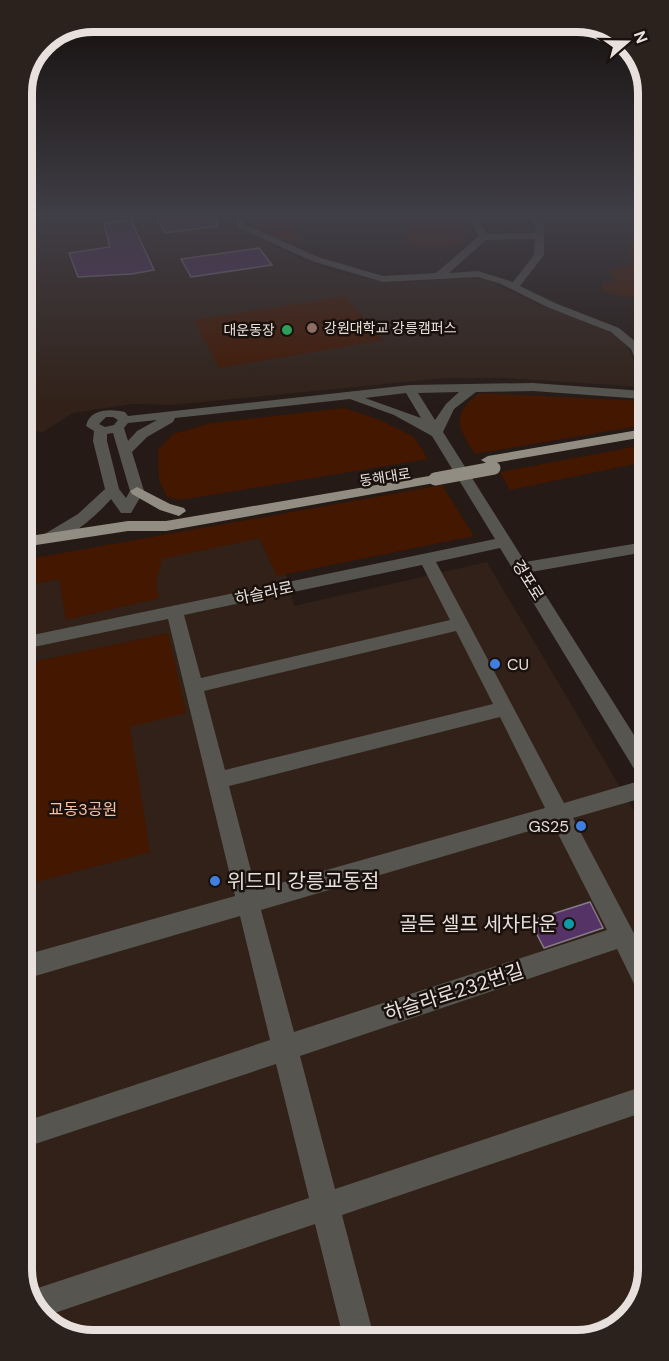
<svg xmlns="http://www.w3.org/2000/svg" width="669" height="1361" font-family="'DM Sans','Noto Sans KR',sans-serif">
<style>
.built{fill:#312118}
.green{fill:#431700}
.building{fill:#563367;stroke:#837b87;stroke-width:1.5}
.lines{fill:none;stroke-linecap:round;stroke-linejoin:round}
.minor{fill:#56554f;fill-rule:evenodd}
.major{fill:#918d82;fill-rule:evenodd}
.major-bridge{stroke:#918d82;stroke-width:13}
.education-dot{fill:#8d6e63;stroke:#1b110c;stroke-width:2}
.leisure-dot{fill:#2e9e5b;stroke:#1b110c;stroke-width:2}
.shop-dot{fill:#3f7fe0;stroke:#1b110c;stroke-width:2}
.culture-dot{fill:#0f9aa8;stroke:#1b110c;stroke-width:2}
.labels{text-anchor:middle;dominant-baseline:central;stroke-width:5;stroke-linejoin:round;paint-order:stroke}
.far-poi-label{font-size:14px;fill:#e7e0dc;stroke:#1b110c;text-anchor:start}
.far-street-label{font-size:14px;fill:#e7e0dc;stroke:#1b110c}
.street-label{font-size:16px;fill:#e7e0dc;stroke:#1b110c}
.poi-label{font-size:16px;fill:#e7e0dc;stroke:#1b110c;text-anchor:start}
.park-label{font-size:16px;fill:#f9c1a6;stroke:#1b110c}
.near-poi-label{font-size:20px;fill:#e7e0dc;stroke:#1b110c;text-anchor:start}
.near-street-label{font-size:20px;fill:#e7e0dc;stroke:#1b110c}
.rim{fill:none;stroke:#e7e0dc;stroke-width:8}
</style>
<rect width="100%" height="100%" fill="#251a15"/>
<!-- built -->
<path class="built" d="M22 218H231L235 226 305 261 344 275 387 282 479 278 496 284 539 305 590 322 615 335 628 346 644 387 505 378H445L174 405 133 404 73 413 43 432 23 430Z
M274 528 294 606 487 562 646 831 648 1269 636 1309 604 1335 87 1340 49 1326 26 1296 23 560Z"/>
<!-- green -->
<path class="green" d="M246 218H306L295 227 300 239 295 244 249 223Z
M403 218H462L465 228 462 243C445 249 426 253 409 246L404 234 409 225Z
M643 231 644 299 619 296 602 290V284L613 282 610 269 627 266 632 263 629 249 630 240Z
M26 243 39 288 22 291V244Z
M345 296 383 340 219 368 194 320Z
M479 393 644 401V425L475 454C457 427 451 415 479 393Z
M344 408 380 420 414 437 428 459 180 500 167 497 159 480 158 450 173 434 211 423Z
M644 445V462L510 490 500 472Z
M442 485 474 536 277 576 259 538 162 559 156 582 159 598 66 620 59 579 23 586V560Z
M168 633 186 713 130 727 150 852 25 885 24 664Z"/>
<!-- building -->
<path class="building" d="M156 218H216L217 226 166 233Z
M131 220 154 270 132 274 78 277 69 253 110 247 104 223Z
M259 248 272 265 191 277 181 259Z
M590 902 603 928 544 948 530 921Z"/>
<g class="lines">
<!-- minor -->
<path class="minor" d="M236 218H244V224L318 257 383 276 436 273 479 236 469 218H477L487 234 535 233 536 225 527 218H536L544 224V255L520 286 555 303 619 328 642 347 644 369 638 366 631 349 611 332 547 307 501 284 478 277 383 282 312 261 237 227ZM535 239 534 255 513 282 478 271 449 273 486 240Z
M533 383 644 391V399L533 391 476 392 454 409 443 432 525 562 645 542V552L531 572 646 754V779L639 777 500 548 436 562 564 803 646 779V797L573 818 647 958V995L638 992 617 949 300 1056 335 1189 647 1085V1111L342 1215 374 1337H343L315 1224 43 1317 26 1296V1292L309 1198 276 1064 26 1147V1121L270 1040 240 916 25 979V955L235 896 168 619 24 649 23 637 495 539 432 436 394 415 350 399 175 418 173 422 147 437 132 452 144 491 131 513H121L111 499C99 513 63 547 43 541L40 538 43 535 78 514 105 489 93 441 94 431 86 426C90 408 111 409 125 412L128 416 410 385ZM459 392 446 404 435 420 418 393ZM406 393 421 418 365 398ZM106 417H113L118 420 114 425 105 427 99 424ZM157 420 137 431 128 441 124 428 128 423ZM113 433 130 491 126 498 119 489 107 441V434ZM422 565 450 620 201 678 184 615ZM456 631 493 704 225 770 204 691ZM500 717 545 808 256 890 229 786ZM553 824 607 930 294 1032 261 910Z
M605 1318 617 1324 604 1335H587L592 1324Z"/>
<!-- major -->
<path class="major" d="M644 429V437L488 464 481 460 488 456Z
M435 475 442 479 440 482 166 531H128L23 547V537L128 521H166Z
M137 487 170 504 184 508 186 511 179 516 160 510 132 494 130 491Z"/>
<!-- major-bridge -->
<path class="major-bridge" d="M435 479 494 468"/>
</g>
<!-- sky -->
<linearGradient id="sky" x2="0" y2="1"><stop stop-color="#140e0c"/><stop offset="0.53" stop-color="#403e46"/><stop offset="1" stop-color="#403e46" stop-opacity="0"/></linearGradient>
<rect width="669" height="408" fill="url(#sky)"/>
<!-- markers -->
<circle class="education-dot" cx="312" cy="328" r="6"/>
<circle class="leisure-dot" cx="287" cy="330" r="6"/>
<g class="shop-dot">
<circle cx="495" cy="664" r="6"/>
<circle cx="581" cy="826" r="6"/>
<circle cx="215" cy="881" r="6"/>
</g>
<circle class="culture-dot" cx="569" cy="924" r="6"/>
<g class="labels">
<!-- far-poi labels -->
<g class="far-poi-label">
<text x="324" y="328">강원대학교 강릉캠퍼스</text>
<text x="275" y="330" text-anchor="end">대운동장</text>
</g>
<!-- far-street labels -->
<g class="far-street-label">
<text transform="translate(385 477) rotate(-9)">동해대로</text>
</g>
<!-- street labels -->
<g class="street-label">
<text transform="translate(528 580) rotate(58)">경포로</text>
<text transform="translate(264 593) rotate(-12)">하슬라로</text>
</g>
<!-- poi labels -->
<g class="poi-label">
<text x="507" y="664">CU</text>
<text x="569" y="826" text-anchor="end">GS25</text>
</g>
<!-- park labels -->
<g class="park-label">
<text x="83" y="809">교동3공원</text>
</g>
<!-- near-poi labels -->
<g class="near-poi-label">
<text x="227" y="881">위드미 강릉교동점</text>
<text x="557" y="924" text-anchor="end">골든 셀프 세차타운</text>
</g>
<!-- near-street labels -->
<g class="near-street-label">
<text transform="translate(454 992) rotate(-18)">하슬라로232번길</text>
</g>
</g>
<!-- crop -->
<path d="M0 0H669V1361H0ZM93 32H577A61 61 0 0 1 638 93V1269A61 61 0 0 1 577 1330H93A61 61 0 0 1 32 1269V93A61 61 0 0 1 93 32Z" fill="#2b221d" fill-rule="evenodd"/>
<path class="rim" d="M93 32H577A61 61 0 0 1 638 93V1269A61 61 0 0 1 577 1330H93A61 61 0 0 1 32 1269V93A61 61 0 0 1 93 32Z"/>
<!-- north arrow -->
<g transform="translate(627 42) rotate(70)" stroke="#1b110c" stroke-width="4.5" paint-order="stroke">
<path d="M0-4.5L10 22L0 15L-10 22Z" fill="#e7e0dc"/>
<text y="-9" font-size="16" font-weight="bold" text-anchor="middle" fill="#e7e0dc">N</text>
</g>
</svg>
